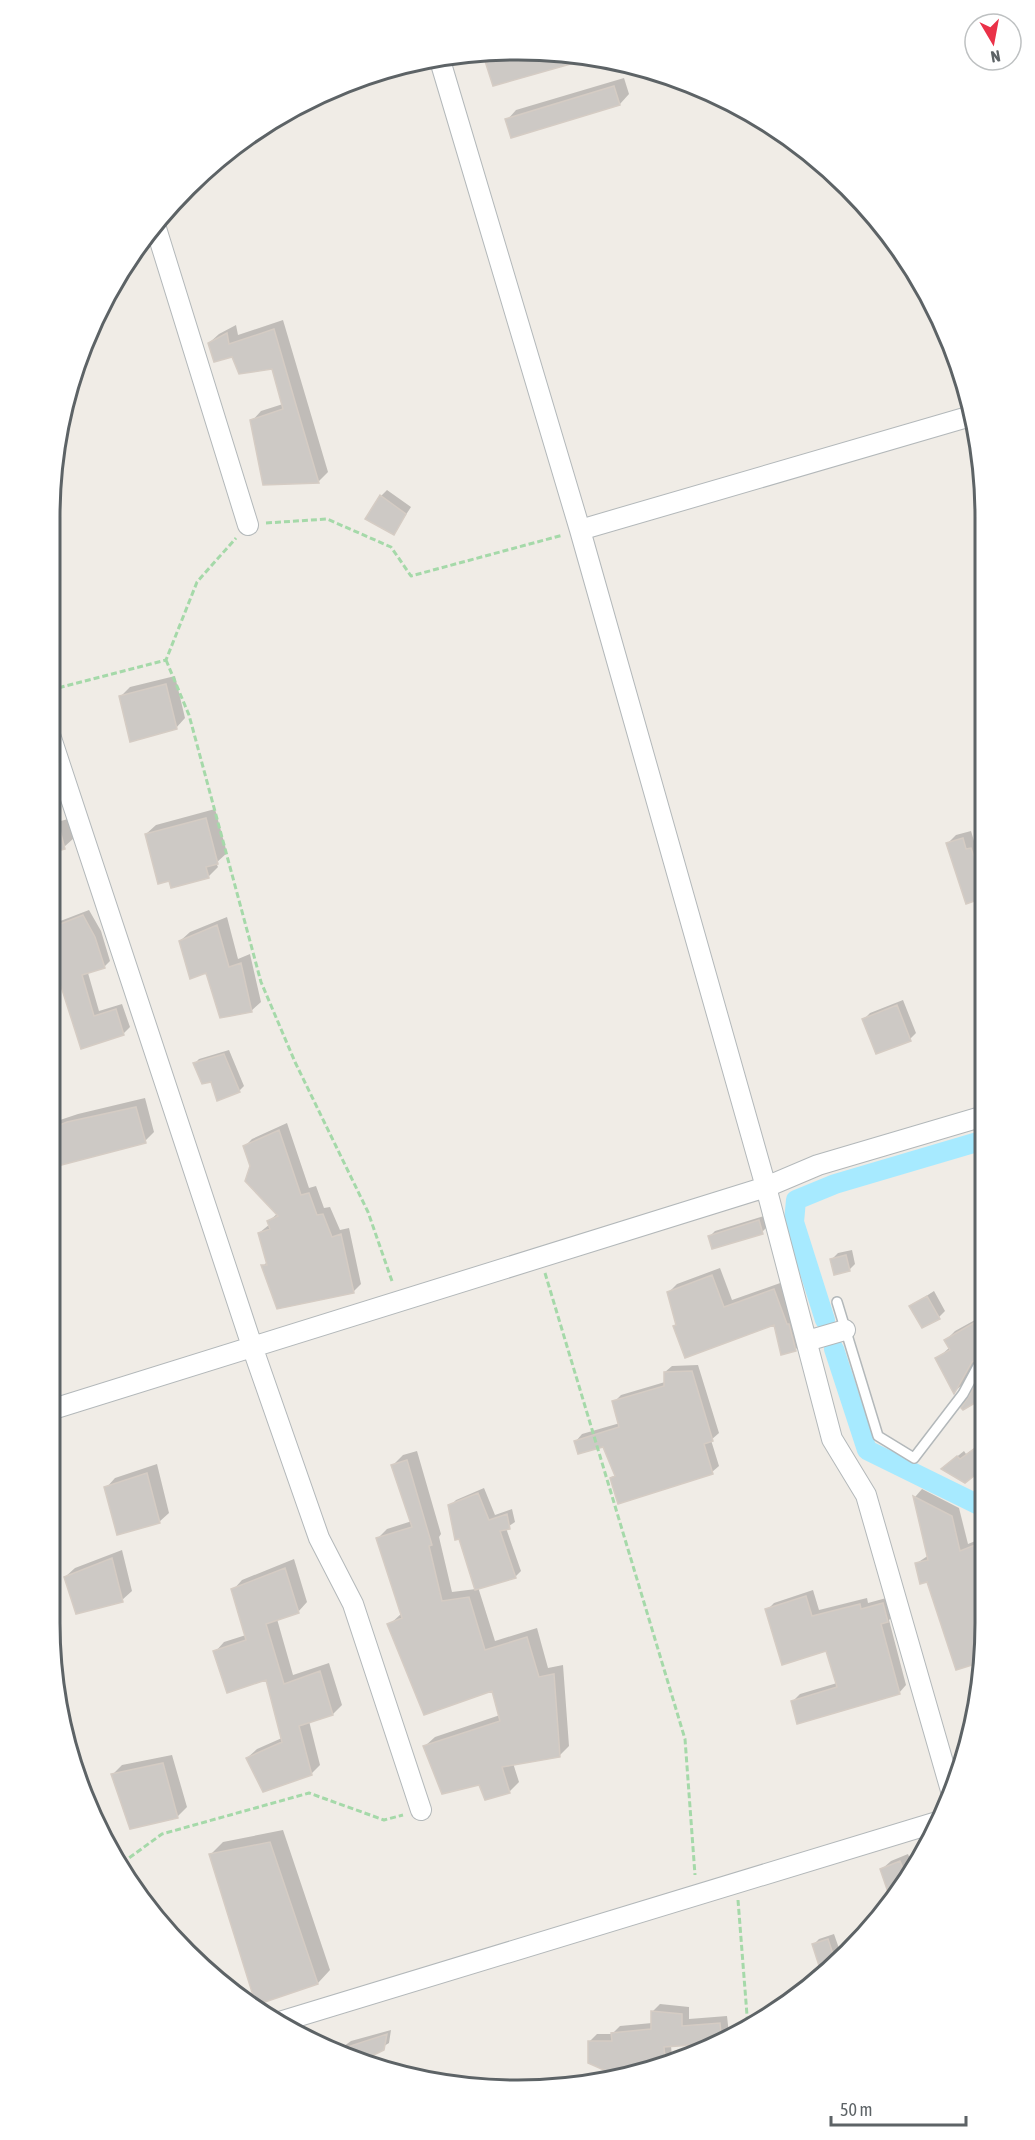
<svg xmlns="http://www.w3.org/2000/svg" width="1035" height="2140" font-family="'Asap Condensed',sans-serif">
<style>
.shadow{fill:#0003}
.lines{fill:none;stroke-linecap:round;stroke-linejoin:round}
.canal{stroke:#a7eaff;stroke-width:20}
.building{fill:#cdc9c5;stroke:#d5ccc4;stroke-width:1.5}
.service-casing{stroke:#b3b8ba;stroke-width:12}
.minor-casing{stroke:#b3b8ba;stroke-width:22}
.path{stroke:#a5d9a9;stroke-width:3;stroke-dasharray:6 3;stroke-linecap:butt}
.service{stroke:#fff;stroke-width:9}
.minor{stroke:#fff;stroke-width:20}
.rim{fill:none;stroke:#5d6366;stroke-width:3}
</style>
<rect width="100%" height="100%" fill="#f0ece6"/>
<!-- shadow -->
<path class="shadow" d="M518 50 590 57 494 85 487 61 496 52Z
M424 59 415 70 367 82 366 77Z
M624 78 629 94 620 104 507 120 516 110Z
M293 109 285 120 262 126Z
M283 320 328 472 319 481 265 483 252 421 261 411 283 404 273 367 233 355 209 343 219 334 236 325 238 335Z
M387 490 411 507 394 533 381 496Z
M175 676 185 718 176 728 121 696 130 687Z
M215 809 227 853 216 863 218 867 208 877 146 834 156 825Z
M68 819 74 838 64 847 50 852V824Z
M971 831 974 841H979L983 852V897L948 843 956 835Z
M89 910 101 931 110 961 104 967 88 973 99 1011 122 1004 130 1027 124 1033 82 1047 50 952V925Z
M227 917 238 959 250 954 261 1002 251 1011 207 971 180 941 190 932Z
M903 1000 916 1033 910 1039 864 1019 870 1013Z
M229 1050 244 1086 239 1091 194 1064 199 1059Z
M145 1098 154 1132 145 1141 52 1165 50 1158 51 1123 78 1114Z
M287 1123 309 1188 316 1186 324 1208 330 1207 340 1230 349 1228 361 1284 353 1292 263 1266 268 1261 259 1233 270 1224 269 1221 278 1213 252 1166 245 1146 252 1139Z
M764 1216 767 1227 762 1232 710 1236 715 1231Z
M852 1250 855 1264 849 1270 832 1259 838 1253Z
M720 1268 732 1300 783 1282 803 1342 795 1350 775 1323 675 1326 677 1323 669 1292 677 1284Z
M934 1291 945 1311 939 1317 911 1306Z
M984 1315 985 1352 978 1357 963 1384 954 1392 937 1359 950 1347 946 1340 955 1331Z
M698 1365 719 1433 711 1440 719 1466 712 1472 612 1478 616 1474 604 1445 576 1441 582 1434 620 1423 614 1402 621 1395 665 1382V1372L672 1366Z
M985 1441V1470L949 1463 964 1451 966 1454Z
M417 1451 441 1534 439 1537 452 1592 476 1589 450 1506 456 1500 484 1488 495 1515 512 1509 515 1522 506 1528 521 1571 515 1577 478 1587 495 1641 537 1628 548 1668 563 1665 569 1746 559 1756 513 1763 519 1782 509 1792 480 1784 425 1746 435 1737 500 1715 493 1689 389 1625 402 1613 377 1539 387 1529 412 1521 393 1465 403 1455Z
M157 1464 169 1513 159 1522 106 1488 115 1478Z
M922 1489 959 1508 968 1544 985 1537V1623L928 1580 917 1563 929 1555 915 1497Z
M122 1550 132 1591 122 1600 65 1577 75 1568Z
M294 1559 307 1602 298 1612 277 1619 293 1675 329 1663 342 1705 333 1714 309 1721 320 1765 311 1774 247 1758 257 1749 282 1738 267 1678 215 1652 224 1642 246 1635 233 1590 242 1580Z
M813 1590 819 1610 867 1598 868 1603 890 1597 895 1614 889 1620 906 1685 899 1693 792 1702 800 1694 837 1683 827 1649 767 1610 774 1603Z
M172 1755 187 1807 177 1817 113 1774 122 1765Z
M283 1830 330 1970 318 1983 211 1854 223 1842Z
M908 1854 912 1863 891 1897 882 1869 891 1861Z
M834 1934 842 1957 823 1974 813 1945 819 1939Z
M660 2004 689 2007V2019L727 2016 729 2034 721 2042 671 2045 672 2058 616 2075 590 2062 589 2042 597 2034H612L620 2026 652 2023 653 2011Z
M391 2030 389 2043 364 2058 340 2049 351 2041Z"/>
<g class="lines">
<!-- canal -->
<path class="canal" d="M825 1320 794 1222 796 1200 835 1184 984 1140
M834 1349 867 1450 985 1508"/>
</g>
<!-- building -->
<path class="building" d="M523 50 592 57V58L493 86 485 61Z
M614 86 620 105 511 138 505 119Z
M274 329 296 405 319 483 263 485 250 420 283 409 272 369 239 374 232 357 214 362 208 343 227 333 229 344Z
M380 495 406 514 394 535 365 519Z
M166 684 177 729 130 742 119 696Z
M54 808 65 849 50 853V809Z
M206 818 218 864 206 867 209 878 171 888 169 881 158 884 145 834Z
M963 838 966 849 971 848 980 874 983 873V898L966 904 946 843Z
M83 915 95 937 105 968 82 975 94 1016 116 1009 124 1035 81 1049 50 952V928Z
M217 925 229 967 241 963 252 1012 220 1018 206 973 190 979 179 941Z
M897 1005 911 1041 876 1054 862 1019Z
M224 1054 240 1092 217 1101 211 1082 202 1084 193 1063Z
M136 1107 146 1143 50 1168V1129L67 1122Z
M279 1130 301 1195 309 1193 317 1215 323 1214 332 1237 341 1234 354 1293 277 1309 261 1265H267L258 1233 270 1229 267 1221 278 1216 245 1181 250 1166 243 1146Z
M759 1220 763 1234 712 1249 708 1236Z
M846 1255 850 1271 834 1275 830 1259Z
M712 1275 724 1307 774 1289 787 1324H789L796 1351 781 1355 774 1325 685 1358 673 1326 676 1325 667 1292Z
M927 1296 940 1319 922 1328 909 1306Z
M984 1317 985 1355 972 1362 954 1394 935 1358 950 1350 944 1340Z
M985 1370V1397L963 1410 961 1408Z
M692 1371 713 1441 704 1444 713 1474 618 1504 610 1478 615 1476 603 1447 578 1454 574 1441 619 1427 612 1401 664 1386V1372Z
M985 1441V1472L976 1478 974 1476 965 1483 941 1469 957 1456 960 1459Z
M407 1460 432 1545 429 1546 442 1601 469 1597 485 1650 527 1637 539 1677 554 1674 560 1757 502 1767 510 1793 485 1800 479 1785 442 1794 423 1746 500 1721 492 1691 424 1715 387 1624 402 1618 376 1538 412 1527 391 1465Z
M147 1473 160 1523 117 1535 104 1487Z
M478 1493 489 1520 507 1514 510 1529 500 1531 516 1578 475 1590 459 1539 455 1540 448 1505Z
M913 1496 952 1516 960 1551 985 1541 986 1623 982 1662 956 1670 927 1582 920 1584 915 1563 928 1560Z
M112 1558 123 1602 76 1614 64 1577Z
M285 1568 299 1613 266 1624 284 1684 320 1671 333 1715 299 1726 312 1775 263 1792 246 1758 282 1742 266 1680 227 1693 213 1651 246 1640 231 1589Z
M806 1596 812 1616 860 1604 861 1609 883 1603 888 1622 881 1624 900 1694 797 1724 791 1701 837 1687 826 1651 782 1665 765 1609Z
M163 1763 178 1818 130 1829 111 1774Z
M270 1842 318 1984 256 2005 209 1854Z
M900 1861 905 1874 890 1898 880 1869Z
M828 1939 836 1963 822 1975 812 1944Z
M651 2011 682 2014V2026L720 2023 722 2043 664 2047 665 2060 615 2075 588 2063V2041H612L611 2033 651 2029Z
M387 2034 384 2050 366 2059 341 2049Z"/>
<g class="lines">
<!-- service casing -->
<g class="service-casing">
<path id="service" d="M837 1302 878 1436 914 1458 963 1394 978 1366 985 1362"/>
</g>
<!-- minor casing -->
<g class="minor-casing">
<path id="minor" d="M439 57 580 530 766 1187 832 1439 866 1495 952 1794
M155 225 248 525
M580 530 971 416
M50 735 253 1349 319 1538 353 1604 421 1810
M807 1341 845 1330
M50 1410 766 1187 818 1165 984 1116
M276 2023 937 1822"/>
</g>
<!-- path -->
<path class="path" d="M266 523 327 519 391 547 411 576 563 535
M166 660 189 715 261 982 295 1062 368 1212 393 1284
M50 690 166 660 197 582 236 538
M545 1273 685 1739 695 1875
M122 1863 162 1834 309 1793 384 1820 403 1815
M738 1900 748 2028"/>
<!-- service -->
<use href="#service" class="service"/>
<!-- minor -->
<use href="#minor" class="minor"/>
</g>
<!-- crop -->
<path d="M0 0H1035V2140H0ZM517 60H518A457 457 0 0 1 975 517V1623A457 457 0 0 1 518 2080H517A457 457 0 0 1 60 1623V517A457 457 0 0 1 517 60Z" fill="#fff" fill-rule="evenodd"/>
<path class="rim" d="M517 60H518A457 457 0 0 1 975 517V1623A457 457 0 0 1 518 2080H517A457 457 0 0 1 60 1623V517A457 457 0 0 1 517 60Z"/>
<!-- north arrow -->
<g transform="translate(993 42) rotate(170)"><circle r="28" fill="#ffffff" stroke="#bec1c2" stroke-width="1.5"/>
<path d="M0-4.5L10 22L0 15L-10 22Z" fill="#ea3148"/>
<text y="-9" font-size="16" font-weight="bold" text-anchor="middle" fill="#5d6366">N</text>
</g>
<!-- scale -->
<path d="M831 2116v9h135v-9" fill="none" stroke="#5d6366" stroke-width="3"/>
<text x="840" y="2116" font-size="18" fill="#5d6366" stroke="#ffffff" stroke-width="4.5" paint-order="stroke">50 m</text>
</svg>
